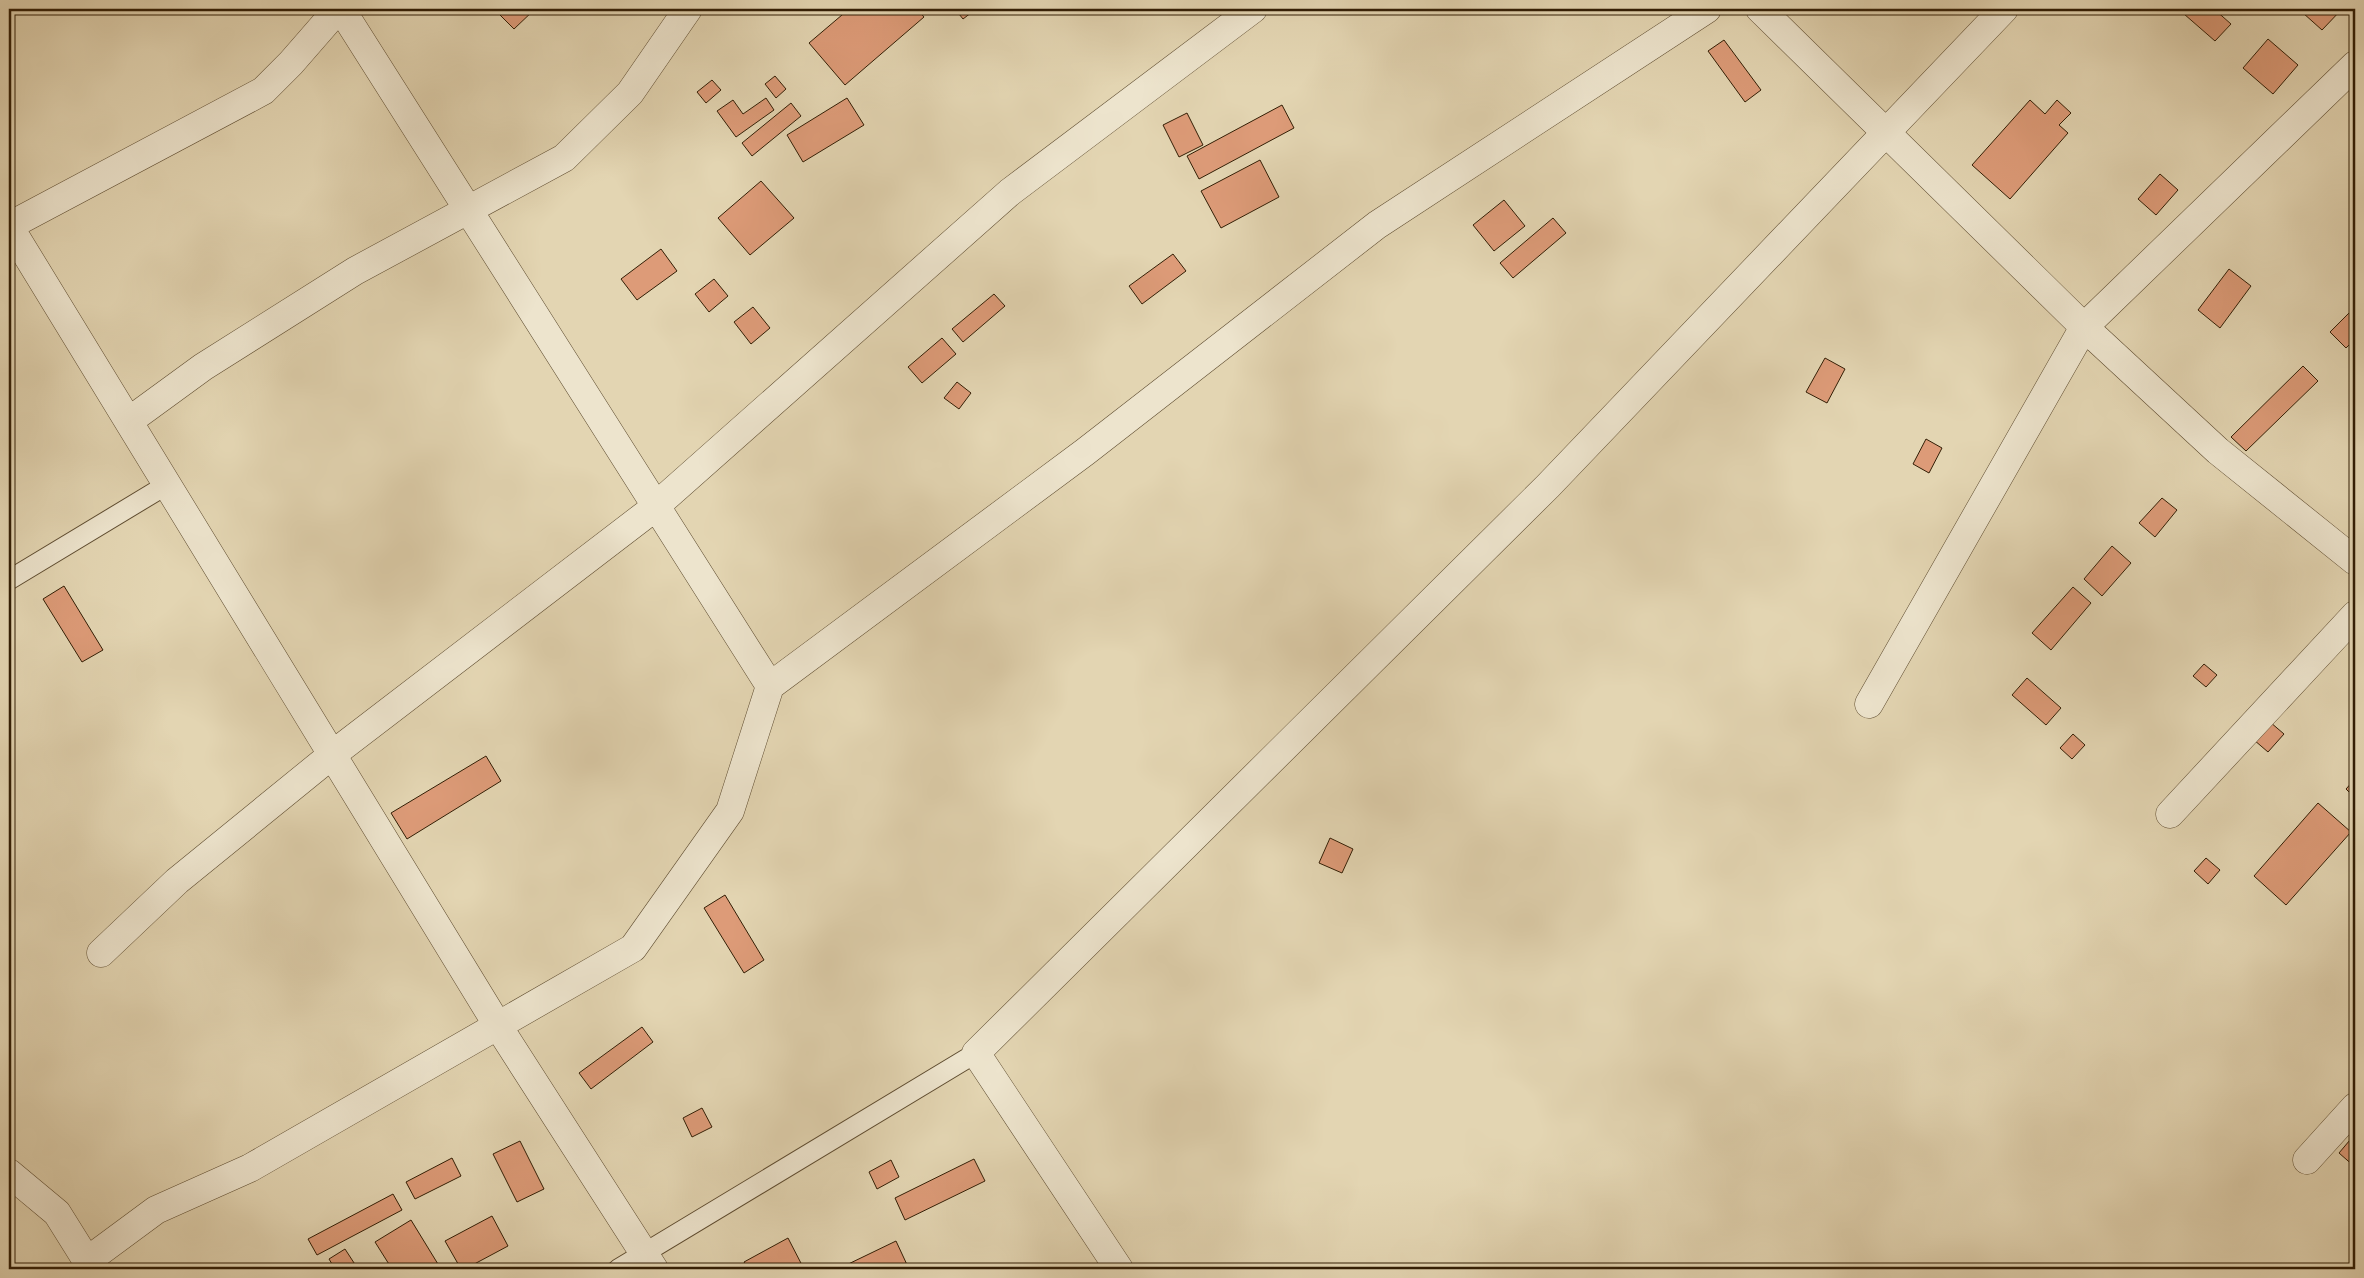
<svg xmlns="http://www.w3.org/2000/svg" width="2364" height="1278" font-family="'Old Standard TT',serif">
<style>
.building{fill:#dd9b78;stroke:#321e05}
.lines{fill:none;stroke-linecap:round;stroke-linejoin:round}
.lane-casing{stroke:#5e4c30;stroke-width:21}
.street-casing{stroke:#5e4c30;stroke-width:29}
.lane{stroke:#ede4cd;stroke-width:19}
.street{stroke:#ede4cd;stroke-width:28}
</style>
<rect width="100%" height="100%" fill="#e3d5b2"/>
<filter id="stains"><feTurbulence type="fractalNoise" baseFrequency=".004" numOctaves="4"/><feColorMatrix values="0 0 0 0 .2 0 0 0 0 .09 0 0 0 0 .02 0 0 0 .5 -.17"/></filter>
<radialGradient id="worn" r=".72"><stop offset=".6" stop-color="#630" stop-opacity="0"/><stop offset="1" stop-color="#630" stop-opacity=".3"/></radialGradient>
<!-- building -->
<path class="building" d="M494 9H535L514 29Z
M849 9H917L924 17 845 85 809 43Z
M955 9H976L963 19Z
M2189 9H2214L2231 24 2215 41 2184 14Z
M2307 9H2342L2322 30 2303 13Z
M2268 39 2298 65 2273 94 2243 68Z
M1724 40 1761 90 1745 102 1708 51Z
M775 76 786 89 776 98 765 84Z
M712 80 721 90 706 103 697 92Z
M766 98 774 110 736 137 717 111 733 100 743 114Z
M847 98 864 125 803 162 787 135Z
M2030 100 2045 114 2057 100 2071 113 2059 125 2068 133 2010 199 1972 165Z
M791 103 801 116 752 156 742 143Z
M1282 105 1294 128 1199 179 1187 156Z
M1187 113 1203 145 1179 157 1163 125Z
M1260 160 1279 197 1221 228 1201 191Z
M2160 174 2178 190 2156 215 2138 199Z
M761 181 794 218 750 255 718 218Z
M1504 200 1525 226 1494 251 1473 225Z
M1553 218 1566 233 1513 278 1500 263Z
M661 249 677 271 637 300 621 279Z
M1173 254 1186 271 1142 304 1129 286Z
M2229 269 2251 286 2220 328 2198 310Z
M714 279 728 296 709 312 695 294Z
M994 294 1005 306 963 342 952 329Z
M753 307 770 328 751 344 734 322Z
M2355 307V339L2346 348 2330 332Z
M942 338 956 354 922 383 908 367Z
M1825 358 1845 369 1827 403 1806 392Z
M2303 366 2318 381 2246 451 2231 437Z
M957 382 971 393 959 409 944 398Z
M1926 439 1942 448 1929 473 1913 464Z
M2162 498 2177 510 2155 537 2139 523Z
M2112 546 2131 563 2102 596 2084 579Z
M64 586 103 650 82 662 43 599Z
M2073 587 2091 603 2051 650 2032 633Z
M2204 664 2217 675 2206 687 2193 676Z
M2027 678 2061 708 2046 725 2012 695Z
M2270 722 2284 734 2268 752 2254 740Z
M2073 734 2085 745 2072 759 2060 748Z
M486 756 501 781 407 839 391 813Z
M2355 779V798L2346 789Z
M2318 803 2351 832 2286 905 2254 876Z
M1330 838 1353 849 1342 873 1319 863Z
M2206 858 2220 870 2208 884 2194 871Z
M725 895 764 960 744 973 704 908Z
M642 1027 653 1042 591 1089 579 1073Z
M702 1108 712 1127 692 1137 683 1118Z
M2355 1134V1167L2339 1153Z
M520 1141 544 1189 517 1202 493 1154Z
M452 1158 461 1176 415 1199 406 1182Z
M974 1159 985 1181 905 1220 895 1198Z
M891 1160 899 1177 877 1189 869 1172Z
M393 1194 402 1210 317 1255 308 1239Z
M492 1216 508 1246 465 1269H461L445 1241Z
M411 1220 441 1269H392L375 1242Z
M788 1238 804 1269H748L744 1262Z
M896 1241 909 1269H838Z
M345 1249 358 1269H335L329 1259Z"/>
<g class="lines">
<!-- lane casing -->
<g class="lane-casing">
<path id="lane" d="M9 580 168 484
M618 1269 976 1053"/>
</g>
<!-- street casing -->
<g class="street-casing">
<path id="street" d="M338 9 291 63 263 91 9 226 498 1026 654 1269
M341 9 770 686
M1760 9 2084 327 2218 451 2355 561
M129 421 203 367 355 271 564 158 630 93 688 9
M1869 704 2084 327 2355 65
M2170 814 2355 615
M101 953 177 881 333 754 649 512 1010 192 1253 9
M2307 1160 2355 1107
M9 1173 57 1213 87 1261 84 1269
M87 1261 156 1210 250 1168 633 948 730 811 770 686 1085 452 1377 225 1707 9
M1119 1269 976 1053 1548 486 2004 9"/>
</g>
<!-- lane -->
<use href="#lane" class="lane"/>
<!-- street -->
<use href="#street" class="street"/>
</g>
<!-- margin -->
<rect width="2364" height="1278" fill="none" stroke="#e3d5b2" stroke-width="30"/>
<rect x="10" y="10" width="2344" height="1258" fill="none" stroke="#321e05" stroke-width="2.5"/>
<rect x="15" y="15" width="2334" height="1248" fill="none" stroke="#321e05"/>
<rect width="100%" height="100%" filter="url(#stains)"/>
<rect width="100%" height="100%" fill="url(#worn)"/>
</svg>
